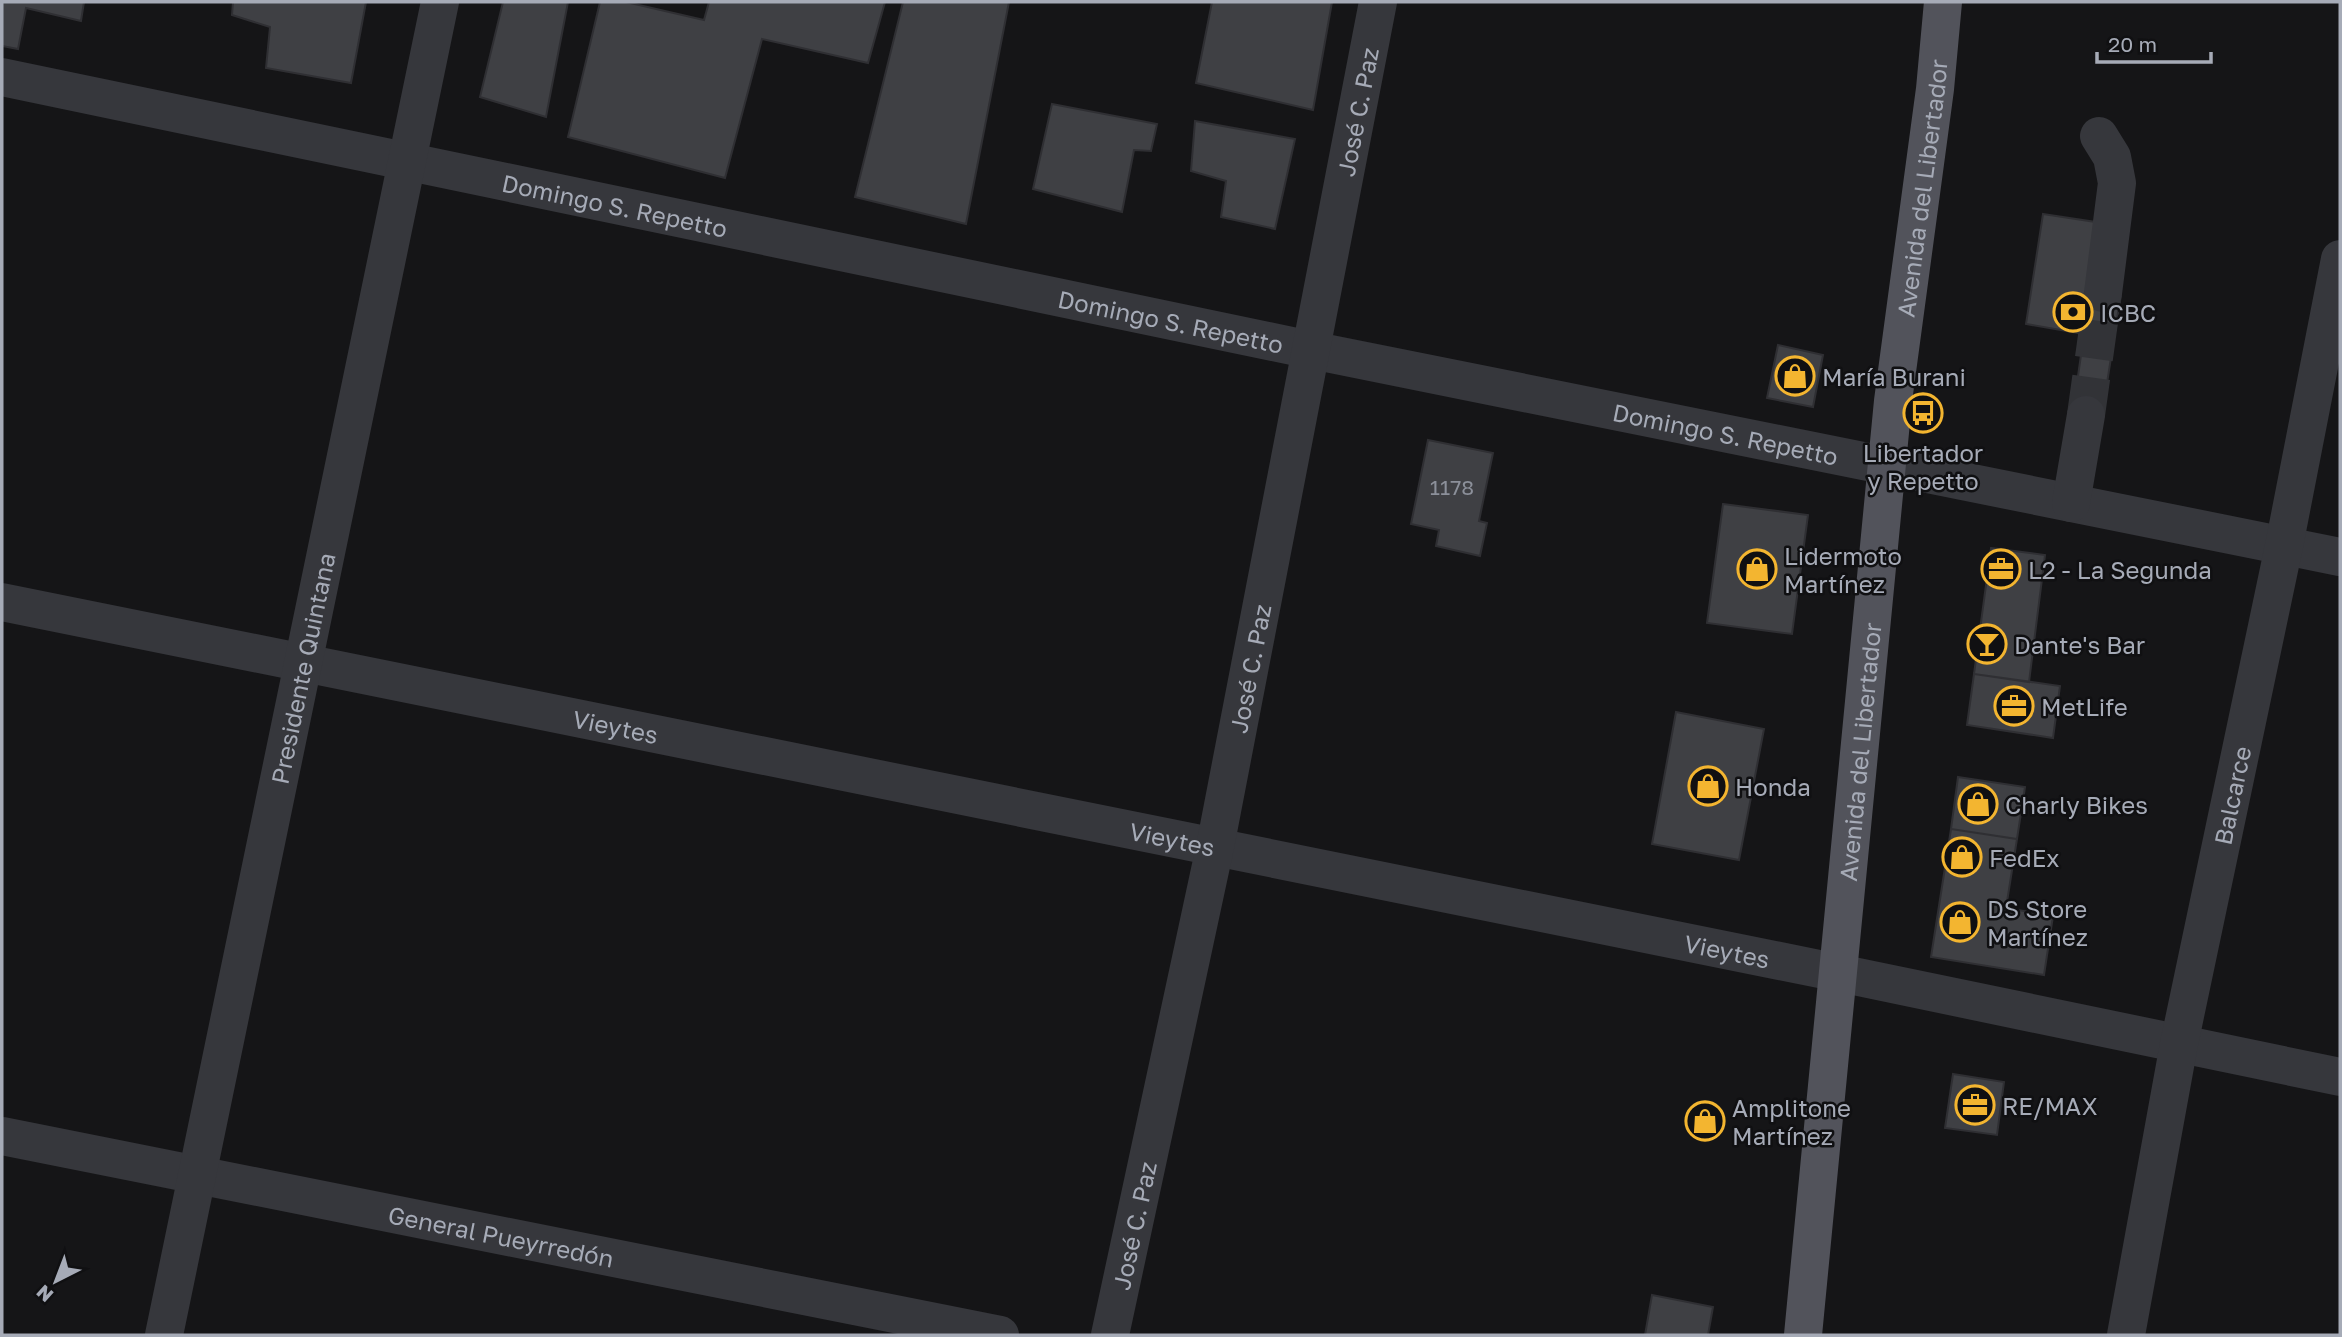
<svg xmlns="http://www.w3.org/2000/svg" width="2342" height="1337" font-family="'Golos Text',sans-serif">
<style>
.building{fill:#3f4044;stroke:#2f2f33;stroke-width:2}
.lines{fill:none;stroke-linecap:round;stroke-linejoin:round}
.minor-tunnel{stroke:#323337;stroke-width:38;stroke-dasharray:38 19;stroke-linecap:butt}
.minor{stroke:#36373c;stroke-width:38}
.major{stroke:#52535b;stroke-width:38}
.labels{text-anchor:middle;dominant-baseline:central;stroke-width:5;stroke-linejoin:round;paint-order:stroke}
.number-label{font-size:21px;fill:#8c909a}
.street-label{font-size:24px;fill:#a6abb7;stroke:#101012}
.poi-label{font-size:24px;fill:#a6abb7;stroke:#101012;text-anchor:start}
</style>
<rect width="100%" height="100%" fill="#151517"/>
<!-- building -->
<path class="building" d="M2 2H84L81 21 26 8 18 49 2 46Z
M233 2H366L351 83 266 68 270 27 232 15Z
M503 2H568L546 117 480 97Z
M600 2H626L704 20 709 2H885L868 63 762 39 725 178 568 137Z
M903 2H1009L966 224 855 197Z
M1212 2H1332L1313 110 1196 83Z
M1052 104 1157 124 1151 151 1134 150 1122 212 1033 189Z
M1195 121 1295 139 1275 229 1221 217 1226 181 1191 171Z
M2043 214 2102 223 2120 300 2103 409 2074 404 2084 334 2026 324Z
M1778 345 1823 355 1813 407 1767 398Z
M1428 440 1493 453 1479 521 1487 523 1480 556 1436 546 1439 530 1411 524Z
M1723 504 1808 515 1792 634 1707 623Z
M1991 548 2045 555 2029 682 1974 674Z
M1974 674 2060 686 2053 738 1967 725Z
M1676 712 1764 729 1739 860 1652 844Z
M1958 777 2025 787 2017 839 1951 829Z
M1951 829 2017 839 2006 908 2053 916 2044 975 1931 957Z
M1953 1074 2004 1082 1997 1135 1945 1128Z
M1652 1295 1713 1307 1708 1335H1645Z"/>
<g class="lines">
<!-- minor-tunnel -->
<path class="minor-tunnel" d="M2086 415 2103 293"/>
<!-- minor -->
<g class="minor">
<path id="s1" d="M2 77 1311 350 2340 557"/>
<path d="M2099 136 2112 157 2117 183 2103 293"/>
<path d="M2071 503 2086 415"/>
<path id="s2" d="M2 602 1839 973 2340 1077"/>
<path id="s3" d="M2 1136 1000 1335"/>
<path id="s4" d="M164 1335 440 2"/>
<path id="s5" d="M1110 1335 1215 847 1378 2"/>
<path id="s6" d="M2126 1335 2179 1044 2284 546 2340 259"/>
</g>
<!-- major -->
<path class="major" id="s7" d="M1803 1335 1893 401 1935 89 1943 2"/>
</g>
<!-- icons -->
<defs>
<g id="bank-ring" transform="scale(2.0125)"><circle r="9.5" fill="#101012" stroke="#f3b530" stroke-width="1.5"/><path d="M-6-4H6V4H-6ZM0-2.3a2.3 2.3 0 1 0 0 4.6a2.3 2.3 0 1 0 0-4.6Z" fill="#f3b530"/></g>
<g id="shop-ring" transform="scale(2.0125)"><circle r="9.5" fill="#101012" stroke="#f3b530" stroke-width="1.5"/><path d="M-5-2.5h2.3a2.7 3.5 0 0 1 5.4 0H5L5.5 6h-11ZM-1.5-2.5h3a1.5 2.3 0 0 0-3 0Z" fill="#f3b530"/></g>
<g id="bus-ring" transform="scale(2.0125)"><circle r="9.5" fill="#101012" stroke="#f3b530" stroke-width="1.5"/><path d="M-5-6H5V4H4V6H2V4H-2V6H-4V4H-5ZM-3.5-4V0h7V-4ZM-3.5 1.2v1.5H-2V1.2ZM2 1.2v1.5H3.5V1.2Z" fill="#f3b530"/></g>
<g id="office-ring" transform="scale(2.0125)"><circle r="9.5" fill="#101012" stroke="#f3b530" stroke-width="1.5"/><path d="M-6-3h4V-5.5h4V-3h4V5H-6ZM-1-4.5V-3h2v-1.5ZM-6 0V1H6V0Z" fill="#f3b530"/></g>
<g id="bar-ring" transform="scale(2.0125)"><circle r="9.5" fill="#101012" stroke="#f3b530" stroke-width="1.5"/><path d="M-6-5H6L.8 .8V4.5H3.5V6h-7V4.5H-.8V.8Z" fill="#f3b530"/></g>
</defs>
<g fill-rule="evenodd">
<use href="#bank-ring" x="2073" y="312"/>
<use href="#shop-ring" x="1795" y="376"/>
<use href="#bus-ring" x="1923" y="413"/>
<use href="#shop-ring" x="1757" y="569"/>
<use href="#office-ring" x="2001" y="569"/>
<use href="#bar-ring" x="1987" y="644"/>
<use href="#office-ring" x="2014" y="706"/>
<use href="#shop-ring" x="1708" y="786"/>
<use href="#shop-ring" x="1978" y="804"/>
<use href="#shop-ring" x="1962" y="857"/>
<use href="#shop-ring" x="1960" y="922"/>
<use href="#office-ring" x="1975" y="1105"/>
<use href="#shop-ring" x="1705" y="1121"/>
</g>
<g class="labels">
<!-- number labels -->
<g class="number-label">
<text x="1452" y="487">1178</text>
</g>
<!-- street labels -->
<g class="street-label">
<text stroke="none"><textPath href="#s5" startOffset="1248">José C. Paz</textPath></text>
<text stroke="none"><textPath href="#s7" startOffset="1153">Avenida del Libertador</textPath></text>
<text stroke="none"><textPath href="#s1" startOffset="626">Domingo S. Repetto</textPath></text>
<text stroke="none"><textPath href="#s1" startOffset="1194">Domingo S. Repetto</textPath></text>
<text stroke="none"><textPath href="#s1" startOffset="1760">Domingo S. Repetto</textPath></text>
<text stroke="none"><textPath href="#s4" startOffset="681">Presidente Quintana</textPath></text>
<text stroke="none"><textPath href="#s5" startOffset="681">José C. Paz</textPath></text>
<text stroke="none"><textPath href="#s2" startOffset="626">Vieytes</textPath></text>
<text stroke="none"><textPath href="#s7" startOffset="586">Avenida del Libertador</textPath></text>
<text stroke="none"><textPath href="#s6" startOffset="550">Balcarce</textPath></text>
<text stroke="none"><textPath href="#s2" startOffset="1194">Vieytes</textPath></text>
<text stroke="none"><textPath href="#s2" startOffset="1760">Vieytes</textPath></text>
<text stroke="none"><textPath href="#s5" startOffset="112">José C. Paz</textPath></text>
<text stroke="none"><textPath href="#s3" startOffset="509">General Pueyrredón</textPath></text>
</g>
<!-- poi labels -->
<g class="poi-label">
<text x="2100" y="312">ICBC</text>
<text x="1822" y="376">María Burani</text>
<text x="1923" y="452" text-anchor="middle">Libertador<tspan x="1923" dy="28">y Repetto</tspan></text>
<text x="1784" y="555">Lidermoto<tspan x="1784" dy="28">Martínez</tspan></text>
<text x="2028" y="569">L2 - La Segunda</text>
<text x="2014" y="644">Dante's Bar</text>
<text x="2041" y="706">MetLife</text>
<text x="1735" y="786">Honda</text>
<text x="2005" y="804">Charly Bikes</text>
<text x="1989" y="857">FedEx</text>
<text x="1987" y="908">DS Store<tspan x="1987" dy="28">Martínez</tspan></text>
<text x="2002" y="1105">RE/MAX</text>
<text x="1732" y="1107">Amplitone<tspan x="1732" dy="28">Martínez</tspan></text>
</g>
</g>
<!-- border -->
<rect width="2342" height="1337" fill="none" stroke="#a6abb7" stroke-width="7"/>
<!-- north arrow -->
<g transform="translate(56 1281) rotate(222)" stroke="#101012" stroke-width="5" paint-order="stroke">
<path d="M0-5L12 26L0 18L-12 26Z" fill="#a6abb7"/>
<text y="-10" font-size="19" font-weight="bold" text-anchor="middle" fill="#a6abb7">N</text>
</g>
<!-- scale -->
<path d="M2097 52v10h114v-10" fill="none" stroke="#a6abb7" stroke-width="3.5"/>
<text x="2108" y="52" font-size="21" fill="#a6abb7" stroke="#101012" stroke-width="5" paint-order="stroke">20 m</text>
</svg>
